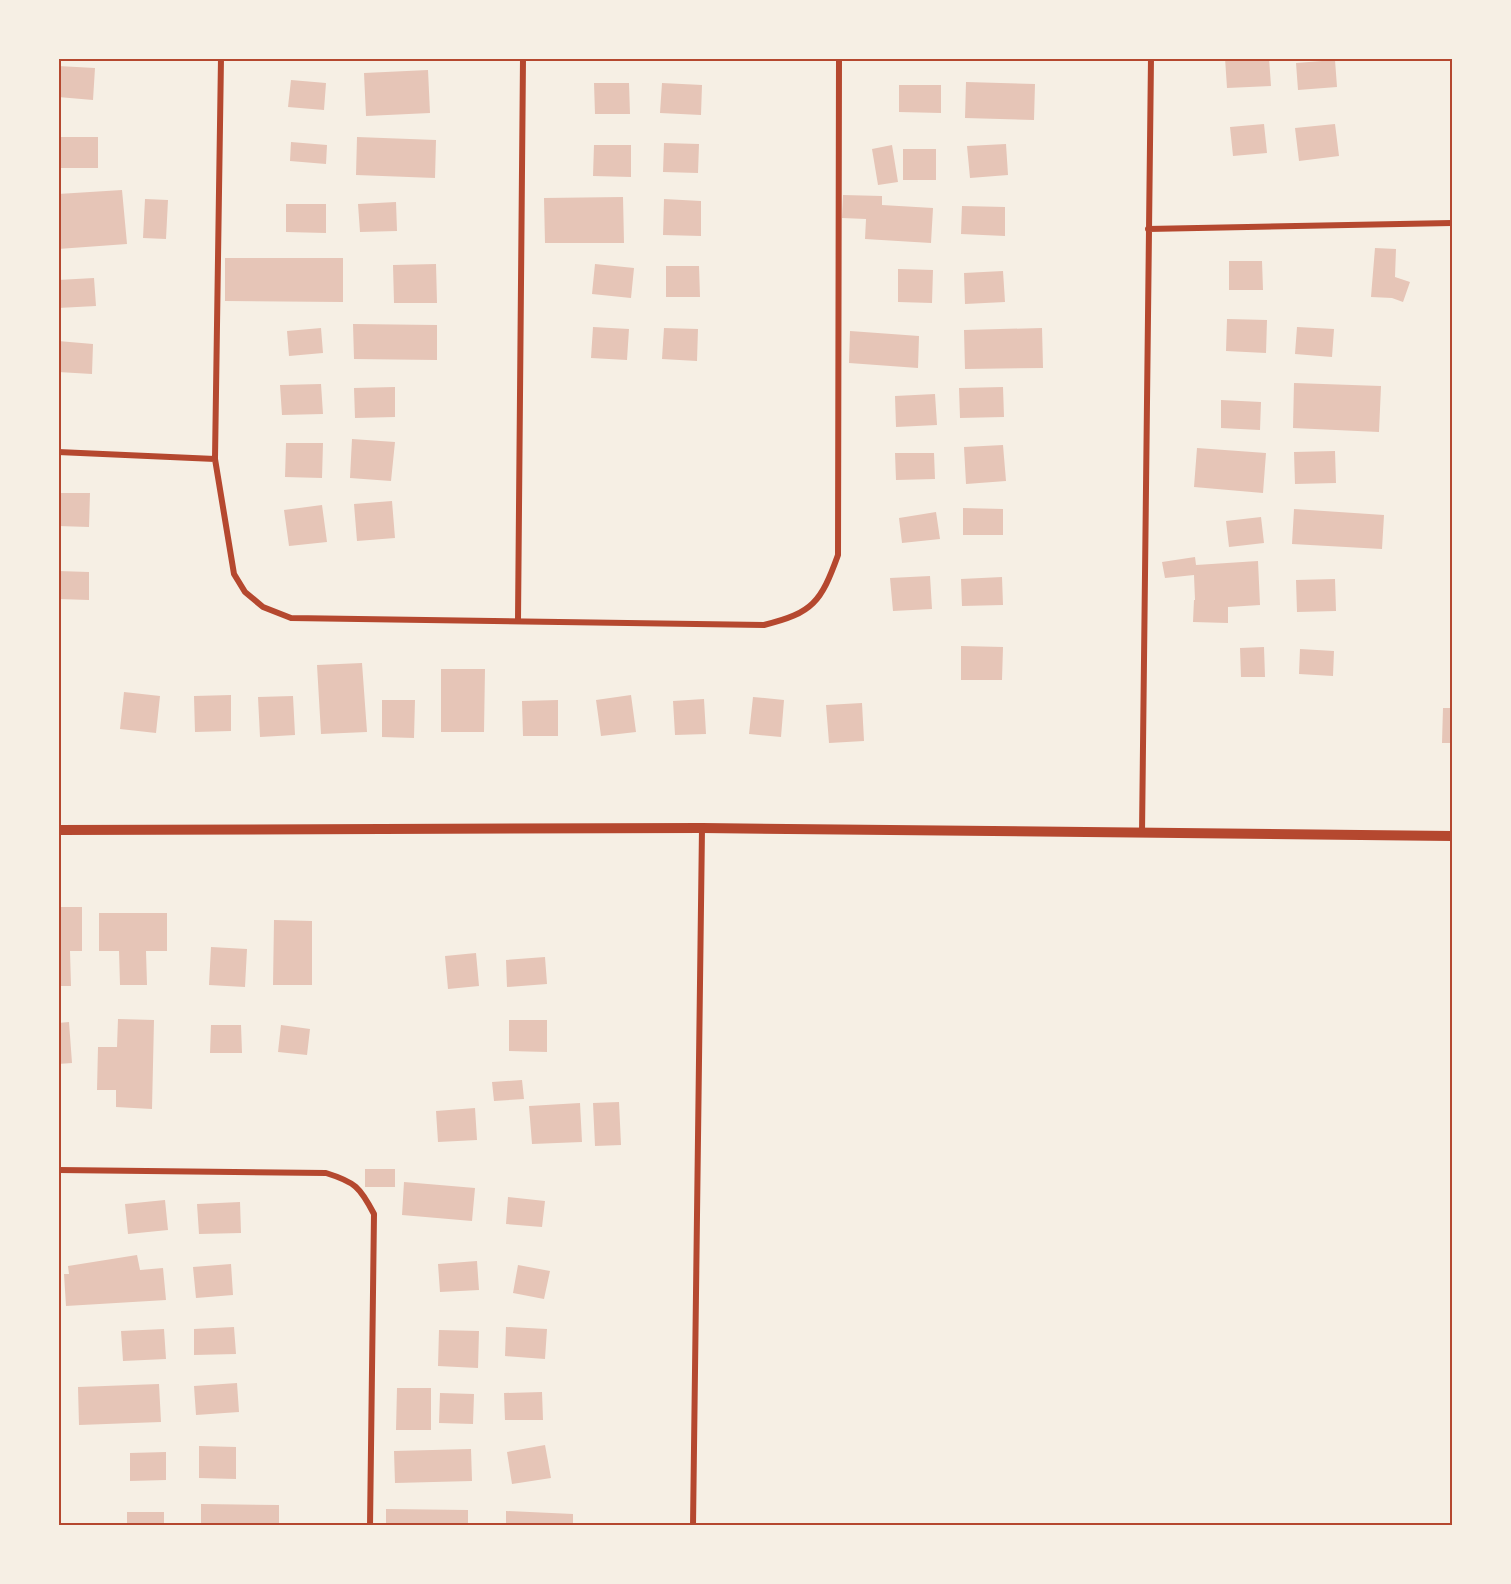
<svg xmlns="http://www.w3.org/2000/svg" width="1511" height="1584" font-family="Montserrat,sans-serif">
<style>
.building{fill:#e6c5b7}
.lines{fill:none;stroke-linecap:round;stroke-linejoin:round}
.minor{stroke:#b5482f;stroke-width:6}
.tertiary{stroke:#b5482f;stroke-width:10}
.neatline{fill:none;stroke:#b5482f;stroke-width:2}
</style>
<rect width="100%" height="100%" fill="#f6efe4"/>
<!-- building -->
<path class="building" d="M1225 58H1269L1271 86 1227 88Z
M1335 60 1337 87 1298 90 1296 63Z
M58 66 95 68 93 100 58 97Z
M428 70 430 113 366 116 364 73Z
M291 80 326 83 324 110 288 107Z
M966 82 1035 84 1034 120 965 118Z
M594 83H629L630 114H595Z
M662 83 702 85 701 115 660 113Z
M899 85H941V113L899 112Z
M1264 124 1267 153 1233 156 1230 127Z
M1335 124 1339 156 1299 161 1295 128Z
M58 137H98V168H58Z
M357 137 436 140 435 178 356 175Z
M291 142 327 145 326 164 290 161Z
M664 143 699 144 698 173 663 172Z
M1006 144 1008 175 970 178 967 146Z
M594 145H631V177L593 176Z
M892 145 898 182 878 185 872 149Z
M903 149H936V180H903Z
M122 190 127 244 58 249V194Z
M843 195 882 196V205L933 208 931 243 865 239 866 219 842 218Z
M623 197 624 243H545L544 198Z
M145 199 168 200 166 239 143 238Z
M664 199 701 201V236L663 235Z
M396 202 397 231 360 232 358 204Z
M286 204H326V233L286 232Z
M962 206 1005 207V236L961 234Z
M1375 248 1396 249 1395 277 1410 282 1403 302 1392 298 1371 297Z
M225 258H343V302L225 301Z
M1229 261H1262L1263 290H1229Z
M436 264 437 303H394L393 265Z
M595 264 634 268 631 298 592 294Z
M666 266H699L700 297H666Z
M898 269 933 270 932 303 898 302Z
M1003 271 1005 302 965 304 964 273Z
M94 278 96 306 58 308V280Z
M1227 319 1267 320 1266 353 1226 351Z
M353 324 437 325V360L354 359Z
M593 327 629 329 627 360 591 358Z
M1297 327 1334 329 1332 357 1295 354Z
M321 328 323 353 289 356 287 331Z
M664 328 698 329 697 361 662 359Z
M1042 328 1043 368 965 369 964 330Z
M850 331 919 336 918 368 849 363Z
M58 341 93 344 92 374 58 372Z
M1294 383 1381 386 1379 432 1293 428Z
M321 384 323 414 282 415 280 385Z
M395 387V417L355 418 354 388Z
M1003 387 1004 417 960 418 959 388Z
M935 394 937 425 896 427 895 396Z
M1221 400 1261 402 1260 430 1221 428Z
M352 439 395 442 391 481 350 478Z
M286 443H323L322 478 285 477Z
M1003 445 1006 481 966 484 964 447Z
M1197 448 1266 453 1263 493 1194 487Z
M1335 451 1336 483 1295 484 1294 452Z
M895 453H934L935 479 896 480Z
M58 493H90L89 527 58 526Z
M392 501 395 538 357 541 354 504Z
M322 505 327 542 289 546 284 510Z
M963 508 1003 509V535H963Z
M1294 509 1384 515 1382 549 1292 544Z
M936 512 940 539 902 543 899 518Z
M1261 517 1264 543 1229 547 1226 521Z
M1195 557 1196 565 1258 561 1260 605 1228 607V623L1193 622 1194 600H1195L1194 575 1165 578 1162 562Z
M58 571 89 572V600L58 599Z
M930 576 932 609 893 611 890 578Z
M1002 577 1003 605 962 606 961 579Z
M1335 579 1336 611 1297 612 1296 580Z
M961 646 1003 647 1002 680H961Z
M1264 647 1265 677H1241L1240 648Z
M1300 649 1334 651 1333 676 1299 674Z
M362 663 367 732 321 734 317 665Z
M441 669H485L484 732H441Z
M124 692 160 696 156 733 120 729Z
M231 695V731L195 732 194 696Z
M631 695 636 732 601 736 596 700Z
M293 696 295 735 260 737 258 697Z
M753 697 784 700 781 737 749 734Z
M704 699 706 734 675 735 673 701Z
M382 700H415L414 738 382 737Z
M558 700V736H523L522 701Z
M862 703 864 741 829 743 826 705Z
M1443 708H1452V743H1442Z
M58 907H82V951H70L71 986H58Z
M99 913H167V951H146L147 985H120L119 951H99Z
M274 920 312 921V985H273Z
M211 947 247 949 245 987 209 985Z
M476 953 479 986 448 989 445 956Z
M545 957 547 984 507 987 506 960Z
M118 1019 154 1020 152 1109 116 1107V1090H97L98 1047H117Z
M509 1020H547V1052L509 1051Z
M69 1022 72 1063 58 1064V1023Z
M211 1025H241L242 1053H210Z
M281 1025 310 1029 307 1055 278 1052Z
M522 1080 524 1099 494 1101 492 1082Z
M619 1102 621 1145 595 1146 593 1103Z
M580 1103 582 1142 532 1144 529 1106Z
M475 1108 477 1140 438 1142 436 1111Z
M365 1169H395V1187H365Z
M404 1182 475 1188 472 1221 402 1215Z
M508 1197 545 1201 542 1227 506 1224Z
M165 1200 168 1230 128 1234 125 1204Z
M240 1202 241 1233 199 1234 197 1204Z
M137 1255 140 1270 163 1268 166 1300 66 1306 64 1274H69L68 1266Z
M477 1261 479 1290 440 1292 438 1264Z
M231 1264 233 1295 196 1298 193 1267Z
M518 1265 550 1271 544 1299 513 1293Z
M234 1327 236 1354 194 1355V1329Z
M506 1327 547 1329 545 1359 505 1356Z
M164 1329 166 1359 123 1361 121 1331Z
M439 1330 479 1331 478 1368 438 1366Z
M237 1383 239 1412 196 1415 194 1386Z
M159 1384 161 1422 79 1425 78 1387Z
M397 1388H431V1430H396Z
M542 1392 543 1420H505L504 1393Z
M440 1393 474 1394 473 1424 439 1423Z
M545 1445 551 1478 512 1484 507 1452Z
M199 1446 236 1447V1479L199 1478Z
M471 1449 472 1481 395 1483 394 1451Z
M166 1452V1480L130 1481V1453Z
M201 1504 279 1505V1526H201Z
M386 1509 468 1510V1526H386Z
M506 1511 573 1514V1526H506Z
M127 1512H164V1526H127Z"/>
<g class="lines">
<!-- minor -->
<path class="minor" d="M221 58 215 459 234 574 245 592 263 607 291 618 764 625C813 613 821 602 838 555L839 58
M1148 229 1452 223
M58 452 215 459
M518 620 523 58
M1142 833 1151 58
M58 1170 326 1173C355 1182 360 1187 374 1214L370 1526
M693 1526 702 828"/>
<!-- tertiary -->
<path class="tertiary" d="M58 830 702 828 1452 836"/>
</g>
<!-- border -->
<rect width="1511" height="1584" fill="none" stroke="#f6efe4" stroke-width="120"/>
<rect x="60" y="60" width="1391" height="1464" class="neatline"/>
</svg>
